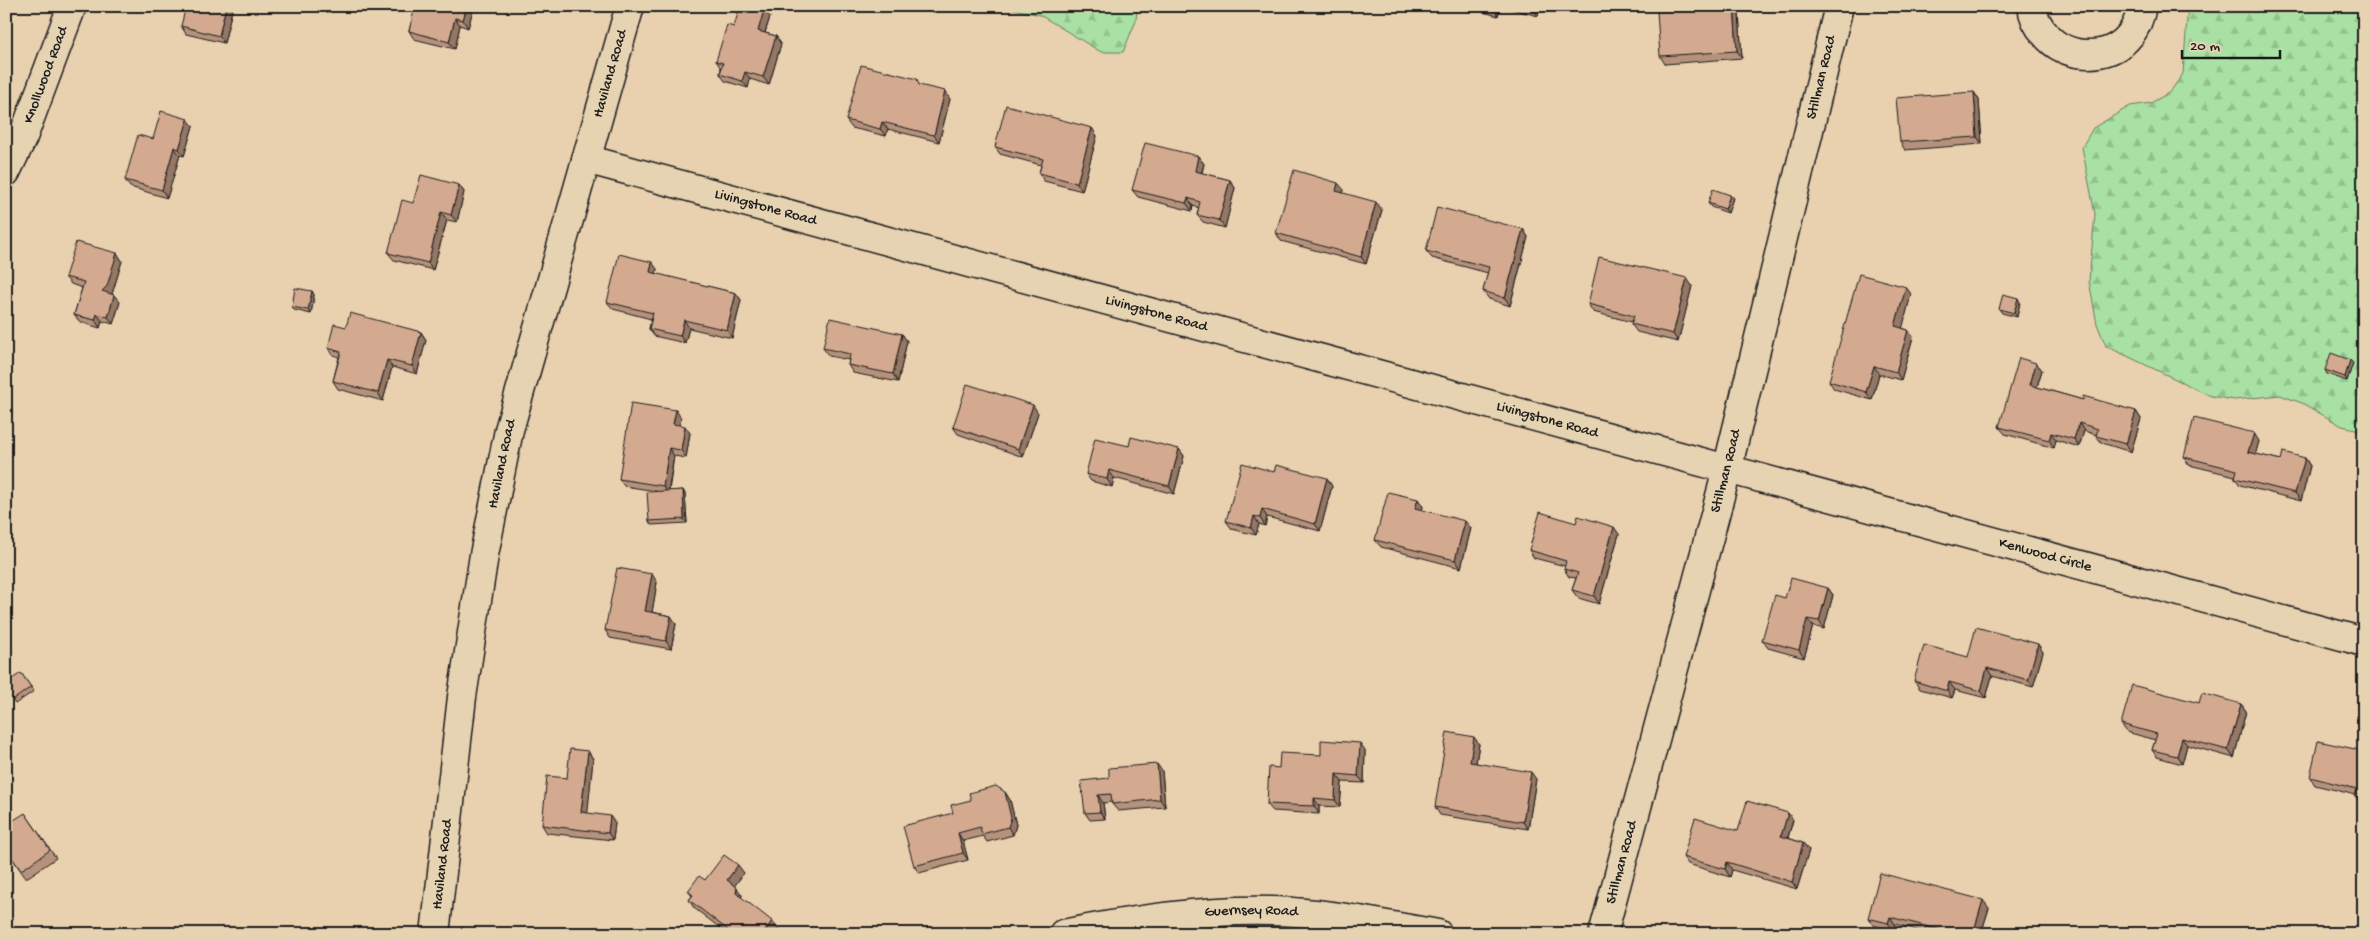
<svg xmlns="http://www.w3.org/2000/svg" width="2370" height="940" font-family="'Gochi Hand',sans-serif">
<style>
.forest{fill:url(#forest-firs);stroke:#627e60}
.lines{fill:none;stroke-linecap:round;stroke-linejoin:round}
.minor-casing{stroke:#1c1c1c;stroke-width:31}
.minor{stroke:#e6d3b1;stroke-width:28}
.wall{fill:#b5927c;stroke:#1c1c1c}
.shaded-wall{fill:#947765;stroke:#1c1c1c}
.building{fill:#d3aa90;stroke:#1c1c1c}
.labels{text-anchor:middle;dominant-baseline:central;stroke-width:5;stroke-linejoin:round;paint-order:stroke}
.street-label{font-size:15px;fill:#1c1c1c;stroke:#e6d3b1}
</style>
<defs>
<pattern id="forest-firs" width="22" height="20" patternUnits="userSpaceOnUse" patternTransform="scale(1.25)"><rect width="22" height="20" fill="#a9e0a3"/><path d="M5 1l3.5 6h-7zM16 11l3.5 6h-7z" fill="#91c08c"/></pattern>
</defs>
<rect width="100%" height="100%" fill="#e9d0af"/>
<filter id="ink" filterUnits="userSpaceOnUse"><feTurbulence type="fractalNoise" baseFrequency=".02" numOctaves="2"/><feDisplacementMap in="SourceGraphic" scale="10" xChannelSelector="R" yChannelSelector="G"/><feConvolveMatrix kernelMatrix="1 2 1 2 8 2 1 2 1" color-interpolation-filters="sRGB"/></filter>
<g filter="url(#ink)">
<!-- forest -->
<path class="forest" d="M1001 6H1137L1136 21 1123 52H1101L1040 15Z
M2188 6H2364V431L2342 426 2302 403 2280 395 2234 400 2211 396 2106 346 2097 324 2089 281 2095 214 2082 147 2093 128 2130 106 2151 103 2170 92 2183 74Z"/>
<g class="lines">
<!-- minor casing -->
<g class="minor-casing">
<g id="minor">
<path d="M2032 6C2033 17 2038 26 2045 34 2065 60 2110 61 2130 35 2137 26 2140 17 2142 6"/>
<path id="s1" d="M586 159 2364 642"/>
<path id="s2" d="M6 172 23 137 72 6"/>
<path id="s3" d="M435 934 462 697 484 555 509 430 630 6"/>
<path id="s4" d="M1063 934C1131 920 1202 909 1272 911 1328 912 1383 925 1438 934"/>
<path id="s5" d="M1603 934 1727 470 1839 6"/>
</g>
</g>
<!-- minor -->
<use href="#minor" class="minor"/>
</g>
<!-- wall -->
<path class="wall" d="M233 6 224 43 186 34 181 26Z
M410 6H474L468 28 460 25 455 49 414 39 409 31 414 12Z
M1460 6H1540L1538 16 1500 6 1498 16Z
M1739 13 1742 58 1665 64 1660 56Z
M770 17 765 33 776 36 781 44 769 85 750 79 748 88 725 81 720 74 721 68 716 61 734 27Z
M921 86 950 99 939 142 888 129 886 136 852 128 846 120Z
M1974 92 1979 100 1982 144 1905 150 1900 142Z
M193 126 184 156 180 155 167 198 130 187 125 180 153 139Z
M1092 128 1097 136 1082 191 1044 181 1039 173 1041 165 1000 154 995 147Z
M1198 156 1204 164 1202 173 1230 180 1235 188 1225 228 1203 222 1197 215 1199 208 1193 206 1192 211 1138 197 1132 190Z
M459 185 464 192 457 222 447 220 433 270 394 260 388 253 413 203Z
M1344 190 1343 193 1382 210 1366 264 1281 241 1276 233Z
M1730 195 1733 198 1728 213 1711 207 1708 203Z
M1523 229 1528 237 1510 306 1489 299 1483 291 1488 273 1432 258 1426 251Z
M117 253 122 261 112 294 120 302 113 324 102 321 100 328 80 322 74 315 82 288 71 284 65 277Z
M657 269 656 274 736 293 741 300 732 338 689 328 685 343 654 336 649 329 651 319 613 309 607 302Z
M1692 286 1678 342 1637 332 1631 324 1632 322 1593 312 1588 304Z
M312 291 314 295 311 314 294 310 292 307Z
M1911 294 1902 328 1908 330 1913 337 1901 380 1879 374 1872 400 1834 389 1829 381Z
M2020 302 2017 317 2002 313 1999 309Z
M346 327 421 332 426 340 417 374 392 367 383 401 338 389 333 381 339 357 333 355 328 348Z
M902 334 907 341 898 382 853 373 848 365 849 360 829 356 823 348Z
M2036 363 2042 370 2037 387 2083 400 2136 411 2141 419 2131 452 2102 443 2096 436 2097 435 2084 431 2079 447 2056 440 2054 448 2005 434 1999 427Z
M2353 363 2347 381 2327 374 2325 370Z
M1038 413 1023 457 958 434 953 427Z
M681 418 680 425 690 433 686 458 674 456 669 491 683 490 685 494 687 523 651 525 649 521 656 491 624 486 619 479Z
M2259 441 2255 454 2281 460 2305 458 2310 466 2301 501 2240 485 2235 478V476L2189 465 2184 457Z
M1129 446 1179 449 1184 456 1174 494 1114 478 1112 487 1091 481 1086 474Z
M1274 472 1332 486 1320 531 1267 517 1265 526 1259 524 1256 535 1232 529 1226 521Z
M1418 499 1423 507 1422 510 1471 528 1461 568 1381 547 1375 540Z
M1576 523 1619 534 1599 604 1578 598 1572 590 1576 578 1569 577 1564 569 1565 566 1534 558 1529 550Z
M657 582 652 612 671 616 676 624 671 649 610 638 605 630Z
M1828 588 1833 595 1824 629 1813 626 1804 658 1768 648 1762 640 1785 598Z
M2043 652 2033 687 1992 676 1986 698 1955 690 1952 698 1920 689 1914 681 1968 657Z
M21 673 34 691 15 704 6 691Z
M2199 703 2241 704 2246 711 2234 758 2187 745 2182 764 2157 757 2152 750 2155 740 2127 732 2121 724Z
M1479 744 1476 763 1536 779 1528 829 1440 815 1435 807Z
M1365 750 1364 783 1342 782 1340 807 1319 806V814L1273 811 1267 804 1279 768 1321 755Z
M588 751 593 759 587 813 615 823 613 840 547 833 542 825 567 778Z
M2364 751V804L2361 803 2355 796 2356 795 2315 785 2310 777Z
M1162 771 1165 807 1118 811 1112 804V802L1103 803 1105 819 1090 820 1085 813 1109 778Z
M1005 792 1010 800 1016 825 1013 835 987 842 983 836 963 841 968 860 919 873 914 866 953 813Z
M25 813 56 858 28 877H25L6 849Z
M1788 813 1793 820 1788 838 1803 843 1809 850 1797 889 1732 870 1730 877 1688 864 1683 857 1738 831Z
M744 873 734 886 742 895 741 898 778 929 774 934H728L694 908 689 900 692 896 688 891 705 880Z
M1989 908 1981 934H1931L1895 924 1894 931 1873 925 1868 918Z"/>
<!-- shaded-wall -->
<path class="shaded-wall" d="M226 6H233L224 43 219 36Z
M467 6H474L468 28 463 20Z
M1493 6H1500L1498 16 1493 8Z
M1533 6H1540L1538 16 1532 8Z
M1734 6 1739 13 1742 58 1737 51Z
M764 10 770 17 763 38 758 31Z
M455 18 460 25 455 49 449 42Z
M776 36 781 44 769 85 763 77Z
M745 72 750 79 748 88 742 81Z
M945 91 950 99 939 142 934 135Z
M1974 92 1979 100 1982 144 1977 137Z
M188 119 193 126 184 156 179 149Z
M882 122 888 129 886 136 880 129Z
M1092 128 1097 136 1082 191 1077 183Z
M174 147 180 155 167 198 162 190Z
M1198 156 1204 164 1200 178 1195 171Z
M1230 180 1235 188 1225 228 1219 220Z
M1338 183 1344 190 1342 198 1336 191Z
M459 185 464 192 457 222 451 215Z
M1730 195 1733 198 1728 213 1725 209Z
M1188 198 1193 206 1192 211 1186 203Z
M1376 202 1382 210 1366 264 1361 257Z
M441 212 447 220 433 270 428 263Z
M1523 229 1528 237 1510 306 1505 298Z
M117 253 122 261 112 294 108 299 102 291Z
M652 262 657 269 655 280 650 272Z
M1687 278 1692 286 1678 342 1673 334Z
M1906 287 1911 294 1901 334 1895 326Z
M312 291 314 295 311 314 308 310Z
M736 293 741 300 732 338 727 330Z
M114 295 120 302 113 324 108 317Z
M2018 298 2020 302 2017 317 2014 313Z
M97 314 102 321 100 328 95 320Z
M684 320 689 328 685 343 680 336Z
M1908 330 1913 337 1901 380 1896 372Z
M421 332 426 340 417 374 412 366Z
M902 334 907 341 898 382 893 374Z
M387 360 392 367 383 401 378 393Z
M2350 360 2353 363 2347 381 2345 377Z
M2036 363 2042 370 2035 393 2030 385Z
M1874 366 1879 374 1872 400 1866 392Z
M1033 405 1038 413 1023 457 1018 449Z
M676 410 681 418 678 432 673 424Z
M2136 411 2141 419 2131 452 2126 444Z
M2079 423 2084 431 2079 447 2074 439Z
M685 426 690 433 686 458 681 450Z
M2051 433 2056 440 2054 448 2049 440Z
M2254 433 2259 441 2254 460 2248 452Z
M669 448 674 456 668 493 663 486Z
M1179 449 1184 456 1174 494 1169 486Z
M2305 458 2310 466 2301 501 2295 493Z
M1109 470 1114 478 1112 487 1107 479Z
M1327 478 1332 486 1320 531 1315 524Z
M683 490 685 494 687 523 684 519Z
M1418 499 1423 507 1421 515 1415 508Z
M1262 509 1267 517 1265 526 1260 518Z
M1254 516 1259 524 1256 535 1251 528Z
M1465 521 1471 528 1461 568 1455 560Z
M1614 527 1619 534 1599 604 1594 596Z
M652 574 657 582 651 619 645 611Z
M1828 588 1833 595 1824 629 1819 621Z
M671 616 676 624 671 649 666 641Z
M1807 619 1813 626 1804 658 1799 650Z
M2038 644 2043 652 2033 687 2028 680Z
M1987 668 1992 676 1986 698 1981 691Z
M1949 682 1955 690 1952 698 1947 691Z
M2241 704 2246 711 2234 758 2228 750Z
M1474 737 1479 744 1475 769 1470 762Z
M2182 738 2187 745 2182 764 2177 756Z
M1360 743 1365 750 1364 783 1358 776Z
M588 751 593 759 587 820 581 812Z
M1157 764 1162 771 1165 807 1160 799Z
M1531 772 1536 779 1528 829 1523 822Z
M1336 774 1342 782 1340 807 1335 800Z
M1005 792 1010 800 1016 825 1013 835 1008 827Z
M1098 795 1103 803 1105 819 1100 812Z
M1314 798 1319 806V814L1314 806Z
M1788 813 1793 820 1786 843 1781 836Z
M610 816 615 823 613 840 608 833Z
M958 833 963 841 968 860 963 853Z
M1803 843 1809 850 1797 889 1792 882Z
M1727 862 1732 870 1730 877 1725 869Z
M738 865 744 873 733 888 727 880Z
M737 888 742 895 741 901 736 893Z
M1983 900 1989 908 1981 934H1973Z
M1890 917 1895 924 1894 931 1888 923Z
M772 921 778 929 774 934H763Z"/>
<!-- building -->
<path class="building" d="M186 6H226L219 36 181 26Z
M415 6H467L463 20 455 18 449 42 409 31Z
M740 6H753L764 10 758 31 776 36 763 77 745 72 742 81 720 74 723 63 716 61 727 25 734 27Z
M1729 6H1734L1737 51 1660 56 1657 11Z
M861 65 917 79 919 85 945 91 934 135 882 122 880 129 846 120Z
M1974 92 1977 137 1900 142 1896 98Z
M1006 105 1092 128 1077 183 1039 173 1043 159 995 147Z
M161 111 188 119 179 149 174 147 162 190 125 180 138 135 153 139Z
M1145 143 1198 156 1195 171 1230 180 1219 220 1197 215 1200 202 1188 198 1186 203 1132 190Z
M1294 170 1338 183 1336 191 1376 202 1361 257 1276 233Z
M421 175 459 185 451 215 441 212 428 263 388 253 402 200 413 203Z
M1713 189 1730 195 1725 209 1708 203Z
M1437 207 1523 229 1505 298 1483 291 1489 267 1426 251Z
M76 242 117 253 107 286 102 291 114 295 108 317 97 314 95 320 74 315 84 282 65 277Z
M619 254 652 262 650 272 736 293 727 330 684 320 680 336 649 329 653 313 607 302Z
M1599 257 1687 278 1673 334 1631 324 1634 316 1588 304Z
M1859 274 1906 287 1895 326 1908 330 1896 372 1874 366 1866 392 1829 381Z
M295 288 312 291 308 310 292 307Z
M2003 294 2018 298 2014 313 1999 309Z
M350 313 421 332 412 366 387 360 378 393 333 381 341 352 328 348 334 324 346 327Z
M830 318 902 334 893 374 848 365 850 354 823 348Z
M2331 353 2350 360 2345 377 2325 370Z
M2019 358 2036 363 2030 385 2083 400V396L2136 411 2126 444 2096 436 2098 429 2079 423 2074 439 2051 433 2049 440 1999 427Z
M967 384 1033 405 1018 449 953 427Z
M631 403 676 410 673 424 685 426 681 450 669 448 663 486 619 479Z
M2194 418 2254 433 2248 452 2281 460 2283 452 2305 458 2295 493 2235 478 2237 470 2184 457Z
M1131 437 1179 449 1169 486 1109 470 1107 479 1086 474 1095 438 1129 446Z
M1242 463 1274 472 1276 465 1327 478 1315 524 1262 509 1260 518 1254 516 1251 528 1226 521Z
M683 490 684 519 649 521 647 492Z
M1388 492 1418 499 1415 508 1465 521 1455 560 1375 540Z
M1540 512 1576 523 1578 516 1614 527 1594 596 1572 590 1578 573 1564 569 1566 561 1529 550Z
M617 568 652 574 645 611 671 616 666 641 605 630Z
M1791 578 1828 588 1819 621 1807 619 1799 650 1762 640 1775 595 1785 598Z
M1976 627 2038 644 2028 680 1987 668 1981 691 1949 682 1947 691 1914 681 1924 645 1968 657Z
M21 673 31 687 13 700 6 691V683Z
M2132 685 2199 703 2202 693 2241 704 2228 750 2182 738 2177 756 2152 750 2157 734 2121 724Z
M1447 732 1474 737 1470 762 1531 772 1523 822 1435 807Z
M1321 740 1360 743 1358 776 1336 774 1335 800 1314 798V806L1267 804 1269 767 1279 768 1280 753 1321 755Z
M2318 741 2364 751V798L2355 796 2357 789 2310 777Z
M570 749 588 751 581 812 610 816 608 833 542 825 547 776 567 778Z
M1157 764 1160 799 1112 804 1111 794 1098 795 1100 812 1085 813 1081 781 1109 778V768Z
M996 786 1005 792 1011 818 1008 827 982 834 980 827 958 833 963 853 914 866 903 826 953 813 951 805 971 800 969 793Z
M1747 801 1788 813 1781 836 1803 843 1792 882 1727 862 1725 869 1683 857 1695 818 1738 831Z
M25 813 50 850 23 869H20L6 849V825Z
M724 855 738 865 727 880 737 888 736 893 772 921 763 934H733L689 900 693 895 688 891 699 876 705 880Z
M1880 873 1983 900 1973 934H1940L1941 930 1890 917 1888 923 1868 918Z
M780 930 785 934H777Z"/>
</g>
<g class="labels">
<!-- street labels -->
<g class="street-label">
<text stroke="none"><textPath href="#s3" startOffset="880">Haviland Road</textPath></text>
<text stroke="none"><textPath href="#s2" startOffset="105">Knollwood Road</textPath></text>
<text stroke="none"><textPath href="#s5" startOffset="884">Stillman Road</textPath></text>
<text stroke="none"><textPath href="#s1" startOffset="186">Livingstone Road</textPath></text>
<text stroke="none"><textPath href="#s1" startOffset="591">Livingstone Road</textPath></text>
<text stroke="none"><textPath href="#s1" startOffset="996">Livingstone Road</textPath></text>
<text stroke="none"><textPath href="#s3" startOffset="475">Haviland Road</textPath></text>
<text stroke="none"><textPath href="#s5" startOffset="479">Stillman Road</textPath></text>
<text stroke="none"><textPath href="#s1" startOffset="1512">Kenwood Circle</textPath></text>
<text stroke="none"><textPath href="#s5" startOffset="74">Stillman Road</textPath></text>
<text stroke="none"><textPath href="#s3" startOffset="70">Haviland Road</textPath></text>
<text stroke="none"><textPath href="#s4" startOffset="190">Guernsey Road</textPath></text>
</g>
</g>
<!-- margin -->
<rect width="2370" height="940" fill="none" stroke="#e6d3b1" stroke-width="25"/>
<rect x="12" y="12" width="2345" height="915" fill="none" stroke="#1c1c1c" stroke-width="2" filter="url(#ink)"/>
<!-- scale -->
<path d="M2182 50v8h98v-8" fill="none" stroke="#1c1c1c" stroke-width="2.5"/>
<text x="2190" y="50" font-size="15" fill="#1c1c1c" stroke="#e6d3b1" stroke-width="4" paint-order="stroke">20 m</text>
</svg>
